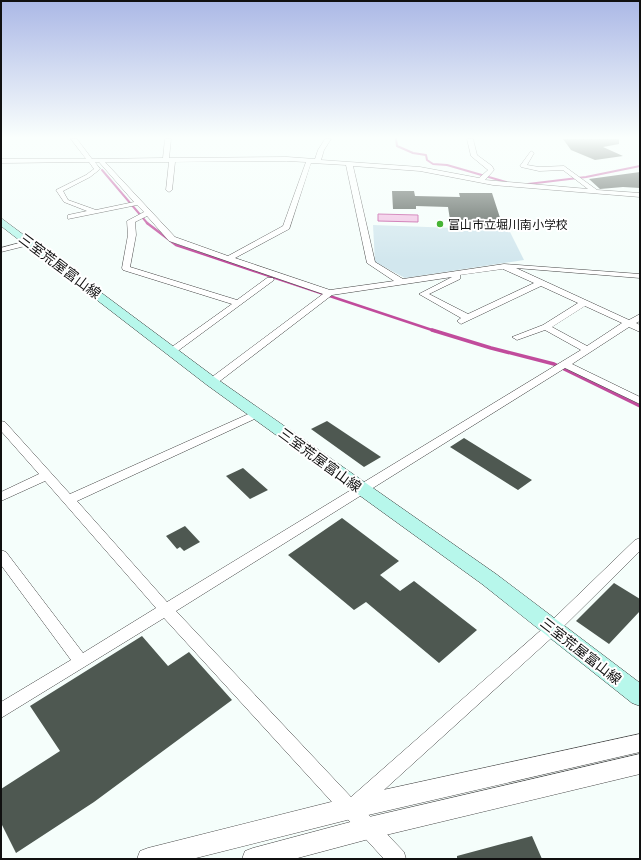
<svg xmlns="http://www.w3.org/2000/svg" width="641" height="860" font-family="Lora,'Noto Sans JP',serif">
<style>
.pitch{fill:#d2e7ee}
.water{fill:#f1bee2;stroke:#c14c9c}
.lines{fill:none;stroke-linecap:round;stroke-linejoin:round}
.stream-far2{stroke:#c14c9c;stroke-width:2}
.stream-far1{stroke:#c14c9c;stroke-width:2.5}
.stream{stroke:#c14c9c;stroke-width:3.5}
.building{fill:#4e5851}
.minor-casing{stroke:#434343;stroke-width:1}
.tertiary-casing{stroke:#434343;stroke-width:1}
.secondary-casing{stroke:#323232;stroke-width:1}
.minor{fill:#fff;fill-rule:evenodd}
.tertiary{fill:#fff;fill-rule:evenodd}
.secondary{fill:#b7f7eb;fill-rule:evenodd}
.poi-dot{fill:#46b435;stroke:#fff;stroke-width:1.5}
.labels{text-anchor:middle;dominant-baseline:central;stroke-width:4;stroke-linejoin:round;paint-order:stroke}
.far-poi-label{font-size:12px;fill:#101010;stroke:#fff;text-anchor:start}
.street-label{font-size:14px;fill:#101010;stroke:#fff}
</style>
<rect width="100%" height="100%" fill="#f5fefb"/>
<!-- pitch -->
<path class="pitch" d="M373 225 509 230 524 260 405 278 375 262Z"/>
<!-- water -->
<path class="water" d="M378 214 418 215V222L378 221Z"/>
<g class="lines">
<!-- stream-far2 -->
<path class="stream-far2" d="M396 139 397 146 413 153 426 155 427 160 433 164 447 165 506 182
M102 170 148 224
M528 184 586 177 640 166"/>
<!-- stream-far1 -->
<path class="stream-far1" d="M147 223 176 245 435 331"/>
<!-- stream -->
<path class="stream" d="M432 330 491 348 554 364 640 406"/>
</g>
<!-- building -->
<path class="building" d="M563 139H619V144L603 147 623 156 595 160 571 150Z
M640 172V188L623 187 600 189 589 179Z
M392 191H414L415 196 460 197 459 193H492L503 227 451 226 448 207 416 206V209H393Z
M327 421 381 457 364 467 311 429Z
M464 438 532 480 518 490 450 447Z
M243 468 268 490 250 499 226 476Z
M342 518 399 561 380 575 400 591 414 581 477 630 439 663 366 602 354 610 288 555Z
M185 526 200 542 184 551 180 547 177 549 166 536Z
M614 583 640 599V611L609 644 576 621Z
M142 636 168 666 189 652 232 700 94 802 16 853 1 823V789L60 751 30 706Z
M532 836 542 859H457V856Z"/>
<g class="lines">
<!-- minor casing -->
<g class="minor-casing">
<path id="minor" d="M71 139H77L92 159 163 158 165 139H171L169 158 287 157 315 159 318 150 325 139H331L324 150 321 160 420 167 479 178 488 170 471 156 467 139H473L477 155 492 166 494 170 485 180 588 189 563 170 539 171 521 167 520 166 531 151 534 153 527 165 539 167 564 166 597 190 640 193V197L493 185 420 171 353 166 375 262 403 279 504 264 640 274V278L516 268 629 320 640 314V321L636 323 640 325V332L629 327 572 364 640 397V404L565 368 176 611 351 797 548 624 635 540 640 538V551L558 632 363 809 404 852 406 859H384L164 618 1 718V702L71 660 1 565V550L6 552 83 653 156 608 45 481 1 501V492L39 474 1 431V421L5 422 70 494 253 412H261L262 414 261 416 77 501 167 602 581 350 545 330 517 340 512 337 543 325 578 303 541 286 461 324 457 321 461 318 419 294 452 277 332 295 216 384H208L207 382 208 380 323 294 169 241 147 216 135 222 136 235 130 267 237 300 267 278H273L274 280 175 353H169L167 351 169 349 232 304 123 270 122 268 128 235 127 221 144 212 137 205 68 219V215L87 211 64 202 56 190 86 175 94 169 89 162 1 163V159H86ZM287 161 306 162 283 226 228 256 175 237 105 162H169L166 190 169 192 172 190 175 162ZM95 162H99L134 202 96 210 68 200 63 191 90 177 99 170 100 169ZM311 163 346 165 367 263 394 281 330 290 235 258 289 229ZM503 269 534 283 468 314 429 294 460 279V275ZM585 306 622 323 587 346 552 327Z
M30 240H33V244L1 252V248Z"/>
</g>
<!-- tertiary casing -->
<g class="tertiary-casing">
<path id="tertiary" d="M640 734V752L351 819 192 859H137L140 851 148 848 351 797Z
M640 754V774L369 839 294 859H242L245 851 253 848 369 817Z"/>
</g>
<!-- secondary casing -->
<g class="secondary-casing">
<path id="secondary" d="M1 218 217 379 496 574 640 683V706L632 703 482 584 207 385 1 226Z"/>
</g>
<!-- minor -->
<use href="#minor" class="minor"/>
<!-- tertiary -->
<use href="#tertiary" class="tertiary"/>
<!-- secondary -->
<use href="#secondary" class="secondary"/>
</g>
<!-- sky -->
<linearGradient id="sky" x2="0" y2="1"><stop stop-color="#abb8e6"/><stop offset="0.53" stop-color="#fafffd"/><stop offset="1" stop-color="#fafffd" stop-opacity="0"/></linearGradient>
<rect width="641" height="260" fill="url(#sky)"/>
<!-- markers -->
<circle class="poi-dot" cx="440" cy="224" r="4"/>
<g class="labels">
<!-- far-poi labels -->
<g class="far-poi-label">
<text x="448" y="224">富山市立堀川南小学校</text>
</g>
<!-- street labels -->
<g class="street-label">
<text transform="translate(60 266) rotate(37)">三室荒屋富山線</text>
<text transform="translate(320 460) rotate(36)">三室荒屋富山線</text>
<text transform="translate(581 651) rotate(38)">三室荒屋富山線</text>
</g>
</g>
<!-- border -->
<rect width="641" height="860" fill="none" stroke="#101010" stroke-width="4"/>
</svg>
